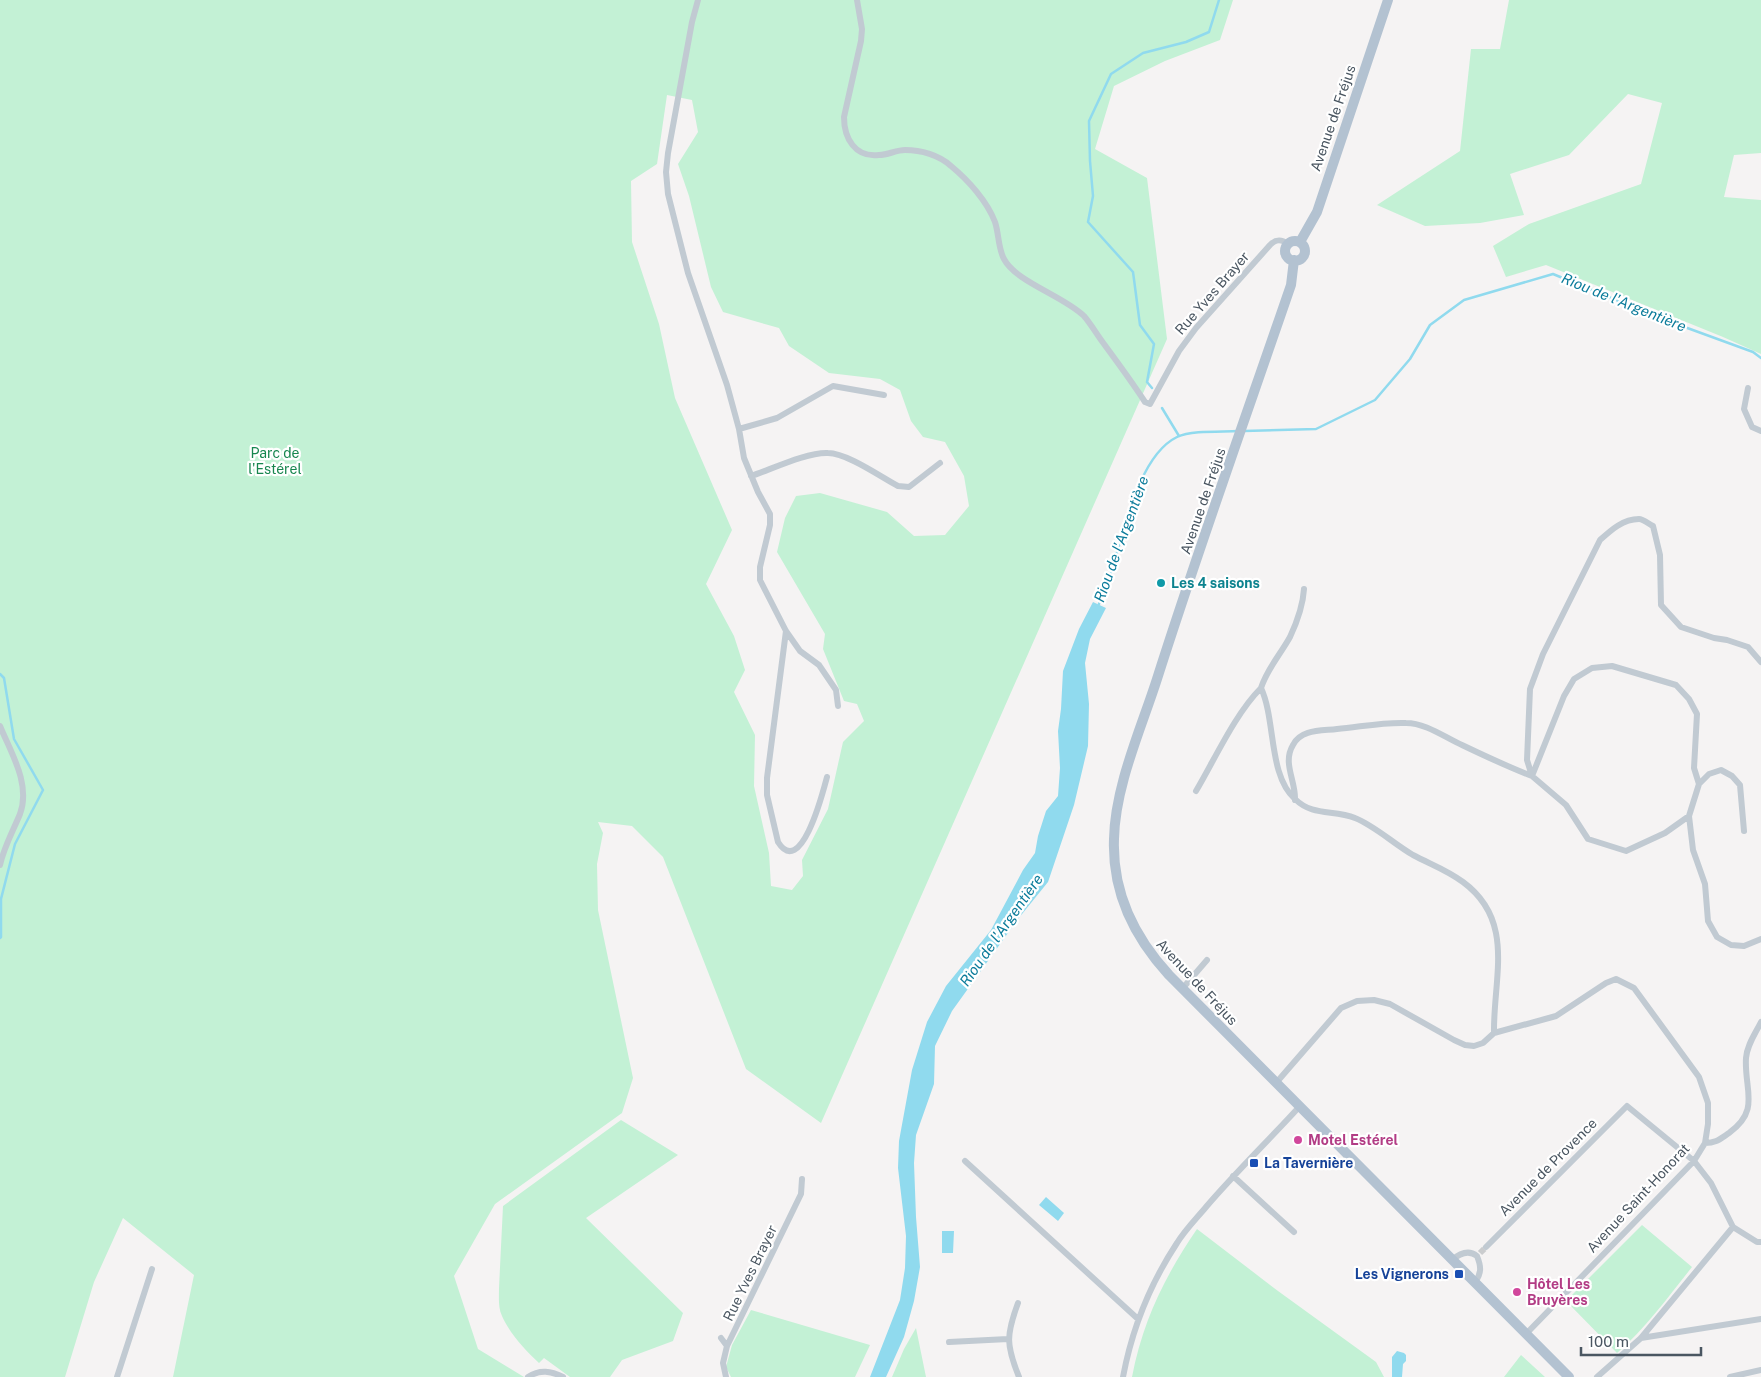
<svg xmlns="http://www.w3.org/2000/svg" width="1761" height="1377" font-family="'Public Sans',sans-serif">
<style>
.green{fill:#c3f1d5;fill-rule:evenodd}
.water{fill:#90daee}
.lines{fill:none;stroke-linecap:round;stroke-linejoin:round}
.stream{stroke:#90daee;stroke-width:2.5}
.street-tunnel{stroke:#caccce;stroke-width:6;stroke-dasharray:6 3;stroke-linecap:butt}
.street{stroke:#c1cad2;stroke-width:6}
.primary{stroke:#b3c2d1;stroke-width:10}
.culture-dot{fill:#0f9aa8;stroke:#fff;stroke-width:2}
.hotel-dot{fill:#d1479c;stroke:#fff;stroke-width:2}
.transit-dot{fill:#1a4fb4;stroke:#fff;stroke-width:2}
.labels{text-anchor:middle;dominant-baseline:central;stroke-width:4.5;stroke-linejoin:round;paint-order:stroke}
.street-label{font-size:14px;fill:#4a5661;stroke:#fff}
.park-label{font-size:14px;fill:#17864f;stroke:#fff}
.culture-label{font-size:14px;font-weight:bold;fill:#0d838f;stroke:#fff;text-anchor:start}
.hotel-label{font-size:14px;font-weight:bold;fill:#b23c85;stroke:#fff;text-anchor:start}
.transit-label{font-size:14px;font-weight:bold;fill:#164399;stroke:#fff;text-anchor:start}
.water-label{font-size:15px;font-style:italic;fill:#0c7c9b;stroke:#fff}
</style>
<rect width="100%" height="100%" fill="#f5f3f3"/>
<!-- green -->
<path class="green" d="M0 0H1233L1220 40 1165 61 1114 86 1095 149 1147 178 1167 339 821 1123 746 1069 663 857 632 826 598 822 603 833 597 864 598 910 633 1078 622 1113 495 1204 454 1276 478 1349 524 1377H173L194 1275 123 1218 94 1282 65 1377H0ZM667 95 692 100 698 132 678 164 689 196 711 287 723 312 779 328 789 346 829 373 880 379 900 390 911 421 923 437 945 442 964 476 969 506 945 535 914 536 887 512 820 493 796 496 785 518 777 552 825 634 823 649 844 701 857 704 864 721 843 742 828 809 802 860 803 876 792 890 771 886 769 853 754 786 755 735 734 692 745 670 734 636 706 584 732 530 675 398 659 324 632 242 631 181 657 164Z
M1509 0H1761V153L1734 155 1724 197 1761 200V354L1723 337 1546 265 1506 277 1493 246 1529 224 1641 184 1662 103 1628 94 1569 155 1510 174 1524 215 1480 223 1425 226 1377 205 1460 151 1471 49H1500Z
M621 1120 678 1155 586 1218 683 1313 673 1341 622 1360 610 1377H570L544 1358 539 1363C525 1350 510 1334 502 1316 498 1308 499 1297 499 1288L503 1206Z
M1642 1225 1692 1267C1668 1297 1646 1328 1617 1353L1566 1301Z
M1197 1229 1278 1291 1376 1362 1384 1377H1132C1143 1320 1165 1276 1197 1229Z
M751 1310 870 1345 855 1377H731L726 1367 732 1345Z
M916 1328 926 1377H892L904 1349Z
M1521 1355 1545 1377H1504Z"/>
<!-- water -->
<path class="water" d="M1093 602 1106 608 1090 639 1085 663 1089 704 1088 746 1074 805 1048 882 1018 919 952 1011 935 1046 934 1084 916 1135 914 1163 916 1217 920 1267 914 1301 904 1337 886 1377H870L900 1300 905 1268 906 1236 898 1168 899 1141 912 1070 927 1022 946 986 991 930 1023 870 1035 853 1038 836 1046 811 1058 796 1060 768 1058 731 1061 709 1063 671 1079 629Z
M1046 1197 1064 1213 1058 1221 1039 1205Z
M942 1231H954L953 1253H942Z
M1397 1351 1404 1353 1406 1355V1361L1403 1364 1402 1377H1392V1357Z"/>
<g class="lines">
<!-- stream -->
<path class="stream" d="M1152 388 1147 382 1154 344 1140 325 1133 272 1088 222 1093 196 1090 161 1089 121 1111 74 1143 53 1186 42 1209 32 1219 0
M1162 408 1179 436
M1244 431 1316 429 1375 400 1410 359 1430 325 1464 300 1553 274 1660 318 1753 352 1761 358
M1099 604C1103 593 1108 583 1111 572 1124 533 1138 456 1177 437 1192 430 1222 432 1238 431
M0 674 4 678 14 739 43 790 15 844 1 899V937L0 938"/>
<!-- street-tunnel -->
<path class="street-tunnel" d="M1480 1253 1486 1247"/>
<!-- street -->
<path class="street" d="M698 0 692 22 668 153 666 172 668 194 688 273 727 385 739 429 744 458 758 492 770 514V525L760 567V580L786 631 800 651 819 665 836 690 838 706
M857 0 862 29 861 41 844 117C844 138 855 158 879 155 888 155 896 150 905 150 921 150 939 155 951 166 968 180 987 201 995 222 999 234 998 248 1004 259 1016 282 1064 296 1084 316 1091 324 1097 335 1104 344 1118 363 1132 382 1145 402L1150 404 1179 351 1196 328 1270 245C1276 239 1281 239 1288 244
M1748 388 1744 409 1752 427 1761 431
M739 429 777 418 833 386 884 395
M751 476C772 469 807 452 828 453 847 453 881 477 898 486L909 487 940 463
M1304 589C1303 606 1297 622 1290 637 1280 655 1267 669 1261 688 1276 720 1268 775 1295 799 1313 817 1334 809 1355 818 1375 826 1394 844 1413 855 1430 864 1447 870 1463 882 1516 921 1493 978 1494 1033
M786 631 767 778V795L778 842C801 879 823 792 827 777
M0 726C11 753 31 784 20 814 13 831 4 847 0 865
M1699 784 1694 768 1697 714 1689 699 1676 685 1612 666 1592 668 1574 679 1564 696 1532 776 1566 805 1588 839 1626 851 1665 833 1689 816 1699 784 1709 774 1721 770 1732 776 1740 785 1744 831
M1196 791C1215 759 1235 714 1261 688
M1295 800C1296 781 1282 763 1293 745 1301 729 1322 731 1337 729 1360 727 1383 722 1406 723 1426 723 1444 737 1462 745 1485 756 1508 767 1532 776L1527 760 1530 689 1543 654 1600 540C1611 530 1623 519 1639 519 1643 519 1649 524 1653 526L1660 555 1661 605 1681 627 1714 638 1727 640 1748 647 1761 662
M1689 816 1693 850 1705 884 1708 921 1717 937 1731 945 1744 946 1761 939
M1182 989 1207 960
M1276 1083 1341 1008 1357 1001 1374 1000 1390 1004 1454 1040 1465 1045 1474 1046 1483 1043 1494 1033 1556 1016 1606 983 1616 979 1634 988 1699 1077 1708 1103V1124L1705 1143 1694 1161 1526 1334
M1705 1143C1716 1143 1720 1139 1729 1133 1761 1110 1744 1090 1746 1058 1747 1045 1755 1034 1761 1022
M965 1161 1138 1319
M1233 1176 1294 1232
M1486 1247 1627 1106 1694 1161 1711 1183 1733 1227
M1452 1260C1459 1254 1468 1249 1477 1256 1481 1266 1482 1273 1475 1282
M1018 1303C1006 1335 1006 1345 1019 1377
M721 1338 727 1346
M1641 1338 1761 1319
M949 1342 1008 1339
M117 1377 152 1269
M528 1377C540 1369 551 1371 563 1377
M726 1377 723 1363 727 1346 801 1194 802 1179
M1123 1377C1132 1329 1150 1284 1177 1243 1185 1230 1196 1219 1206 1207 1236 1172 1269 1140 1300 1106
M1597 1377 1641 1338 1733 1227 1757 1242H1761
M1730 1377 1761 1370"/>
<!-- primary -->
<path class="primary" d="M1285 251a10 10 0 1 1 20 0a10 10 0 1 1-20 0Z
M1300 242 1317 212 1388 0
M1294 260 1291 285C1246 416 1199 547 1157 679 1141 729 1115 786 1114 839 1112 892 1134 937 1169 975L1569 1377"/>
</g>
<!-- markers -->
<circle class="culture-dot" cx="1161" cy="583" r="5"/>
<g class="hotel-dot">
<circle cx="1298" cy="1140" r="5"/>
<circle cx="1517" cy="1292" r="5"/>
</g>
<g class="transit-dot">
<rect x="1249" y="1158" width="10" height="10" rx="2.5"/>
<rect x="1454" y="1269" width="10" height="10" rx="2.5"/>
</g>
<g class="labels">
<!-- street labels -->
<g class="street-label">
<text transform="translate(1333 118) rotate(-71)">Avenue de Fréjus</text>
<text transform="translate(1212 293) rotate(-49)">Rue Yves Brayer</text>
<text transform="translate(1203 501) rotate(-71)">Avenue de Fréjus</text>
<text transform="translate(1197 982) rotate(47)">Avenue de Fréjus</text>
<text transform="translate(1548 1167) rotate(-45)">Avenue de Provence</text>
<text transform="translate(1638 1198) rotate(-47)">Avenue Saint-Honorat</text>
<text transform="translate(750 1273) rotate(-64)">Rue Yves Brayer</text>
</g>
<!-- park labels -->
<g class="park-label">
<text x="275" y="453">Parc de<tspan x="275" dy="16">l'Estérel</tspan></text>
</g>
<!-- culture labels -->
<g class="culture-label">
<text x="1171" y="583">Les 4 saisons</text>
</g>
<!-- hotel labels -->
<g class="hotel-label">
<text x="1308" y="1140">Motel Estérel</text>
<text x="1527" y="1284">Hôtel Les<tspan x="1527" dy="16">Bruyères</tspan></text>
</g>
<!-- transit labels -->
<g class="transit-label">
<text x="1264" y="1163">La Tavernière</text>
<text x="1449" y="1274" text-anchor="end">Les Vignerons</text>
</g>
<!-- water labels -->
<g class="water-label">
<text transform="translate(1624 302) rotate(22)">Riou de l'Argentière</text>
<text transform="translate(1121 539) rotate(-70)">Riou de l'Argentière</text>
<text transform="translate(1001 930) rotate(-55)">Riou de l'Argentière</text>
</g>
</g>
<!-- scale -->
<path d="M1581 1347v8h120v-8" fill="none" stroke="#4a5661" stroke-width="2.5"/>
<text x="1588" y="1347" font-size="15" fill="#4a5661" stroke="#ffffff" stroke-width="4" paint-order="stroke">100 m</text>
</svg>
